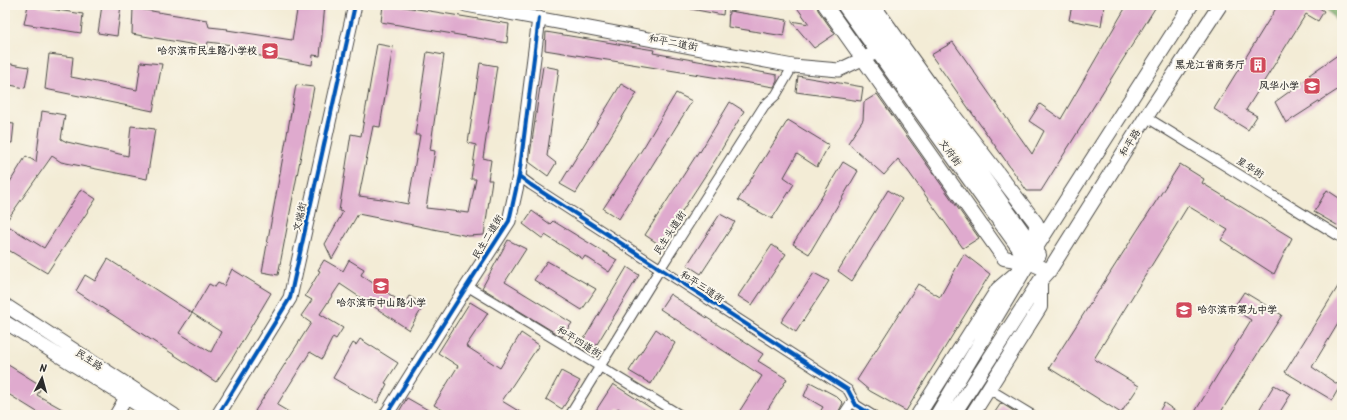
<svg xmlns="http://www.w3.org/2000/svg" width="1347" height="420" font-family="Kalam,'LXGW WenKai TC',sans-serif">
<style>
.forest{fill:#74a864;stroke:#506a48}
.building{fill:#dfaace;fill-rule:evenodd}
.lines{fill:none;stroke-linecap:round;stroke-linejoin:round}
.street-casing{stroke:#494845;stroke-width:11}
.secondary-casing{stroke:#494845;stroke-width:15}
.primary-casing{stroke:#494845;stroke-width:16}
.street{stroke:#fff;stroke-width:9}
.secondary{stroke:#fff;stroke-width:13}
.primary{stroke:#fff;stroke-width:14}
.cycleway-casing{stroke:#fbf7ec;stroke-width:6}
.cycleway{stroke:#0057b8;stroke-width:4}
.labels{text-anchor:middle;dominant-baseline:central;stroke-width:4;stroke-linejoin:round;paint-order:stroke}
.street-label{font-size:10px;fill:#2b2b2b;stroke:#fbf7ec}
.poi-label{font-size:10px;font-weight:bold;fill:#2b2b2b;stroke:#fbf7ec;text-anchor:end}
</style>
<rect width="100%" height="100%" fill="#fbf7ec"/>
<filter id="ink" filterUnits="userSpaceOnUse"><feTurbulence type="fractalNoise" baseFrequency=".025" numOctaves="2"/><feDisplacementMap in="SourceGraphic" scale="8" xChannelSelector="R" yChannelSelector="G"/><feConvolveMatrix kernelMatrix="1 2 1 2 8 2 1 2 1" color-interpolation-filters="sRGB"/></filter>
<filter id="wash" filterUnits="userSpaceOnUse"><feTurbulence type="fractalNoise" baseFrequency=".012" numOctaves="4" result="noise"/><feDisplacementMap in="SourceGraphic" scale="16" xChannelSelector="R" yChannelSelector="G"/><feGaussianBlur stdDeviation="0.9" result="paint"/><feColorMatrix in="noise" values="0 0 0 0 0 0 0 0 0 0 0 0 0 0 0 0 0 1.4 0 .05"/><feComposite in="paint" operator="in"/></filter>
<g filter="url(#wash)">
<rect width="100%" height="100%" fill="#f3ecd6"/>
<!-- forest -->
<path class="forest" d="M1325 5H1342V30Z"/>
<g id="blocks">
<!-- building -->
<path class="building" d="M28 5H39L38 7 83 14 81 33 24 24Z
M102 5H121L117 36 98 33Z
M298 5H325L320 56 313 55 312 65 232 51V45L208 42 207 47 132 34 133 8 207 20 209 27 228 29 227 30 292 40Z
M383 5H393L509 24 507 43 381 22Z
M691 5H724L723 15 691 9Z
M795 5H817L818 10 835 34 814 48 791 21 809 24Z
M1072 5H1093L1104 7 1101 26 1069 20Z
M1127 5H1157L1041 191H1027L931 55 953 42 1032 154 1044 131 1029 121 1040 104 1061 119Z
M1278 5H1315L1324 11 1318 21 1306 14 1246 110 1257 116 1248 130 1214 109Z
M729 11 787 20 784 36 728 27Z
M546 32 654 50 653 53 777 75V81L774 87 545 50Z
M377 44 393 47 380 127 373 126 359 196 382 199 408 204 420 135H415L427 52 444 55 430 150 435 151 426 208 469 213 476 179H471L476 145 468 143 480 63 497 66 483 158 491 160 488 180H492L484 235 468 236 358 214 332 259 325 244 343 212 339 211 351 134 361 136Z
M1342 52V87L1286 123 1275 102 1311 76 1309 75Z
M49 54 73 57 71 77 137 90 141 62 162 64 153 111 45 89Z
M5 63 29 67 25 88 5 84Z
M543 66 559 69 547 156 556 163 548 176 529 162Z
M798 76 863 87 861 101 796 92Z
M621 84 637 93 576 193 560 184Z
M296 85 314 87 278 275 262 272Z
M676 93 692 101 619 219 603 209 645 145Z
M877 94 979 238 963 248 908 171 898 159 884 175 848 143 863 120 864 102Z
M730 102 744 111 716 159 660 245 645 235 699 151 700 152Z
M42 111 65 115 61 139 67 142 128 156 131 126 155 129 147 179 61 162 52 156 5 223V190L26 156 36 162Z
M788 120 829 145 817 167 797 154 784 177 794 184 772 219 738 200Z
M5 123 14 124 12 143 5 142Z
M843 162 858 171 809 254 793 244Z
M1180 164 1204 179 1202 183 1292 238 1274 274 1221 240 1228 230 1188 206 1094 359 1139 386 1121 413 1049 368Z
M81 189 96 199 47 273 5 248V224L44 248Z
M888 190 902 199 852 281 838 271Z
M1327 190 1342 200V228L1314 212Z
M532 211 550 224 553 221 617 260 609 272 585 256 583 259 545 235 543 239 523 224Z
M720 214 735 222 701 274 687 265Z
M508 240 526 249 505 282 572 323 562 337 482 288Z
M772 245 786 254 752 305 738 296Z
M964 254 990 274 906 411 870 391 857 380 918 284 940 297Z
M108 259 192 313 209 284 215 287 218 283 224 286 232 269 271 293 233 357 216 382 76 291 85 275 95 281ZM192 313 221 332 211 352 179 333Z
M324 260 343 271 349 260 364 269 361 275 404 304 409 296 424 305 409 330 340 284 320 314 343 328 336 339 333 337 322 359 310 352 277 405 294 415H261L255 411 311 323 301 316 312 300 305 296 320 271 318 270Z
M547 261 596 289 582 310 534 280Z
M627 267 639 275 591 354 579 347Z
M814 273 829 281 796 332 781 322Z
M1342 280V317L1312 367 1340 386 1332 400 1285 372Z
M1244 292 1282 315 1219 415H1193L1251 320 1233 309Z
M670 294 763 354 758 361 787 379 764 415H737L762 376 660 309Z
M470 302 488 313 466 346 500 368 521 333 539 345 502 401 525 415H490L484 411 482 415H451L434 405 458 366 438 353Z
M656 329 675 343 651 384 629 371Z
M360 339 398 363 385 383 387 384 377 403 333 378 353 343 356 345Z
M5 363 42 386 37 395 73 415H42L5 392Z
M561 371 580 381 562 409 546 399Z
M810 382 836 396 843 403 837 415H818L823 407 804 396Z
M613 384 662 415H628L618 408 613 415H593Z
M1274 385 1291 394 1278 415H1256Z
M407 398 437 415H397Z
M1001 403 1020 415H993Z
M1164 403 1181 415H1157Z"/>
</g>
</g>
<g filter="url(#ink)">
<use href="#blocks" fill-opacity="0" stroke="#494845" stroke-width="1"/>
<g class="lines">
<!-- street casing -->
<g class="street-casing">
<path id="street" d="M1146 117 1342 238
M519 176 531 185 848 390 856 405 872 415
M467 286 680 415
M989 389 1032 415
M570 415 660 269 764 106 776 95 793 66
M843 415 853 400"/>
</g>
<!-- secondary casing -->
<g class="secondary-casing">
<path id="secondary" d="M466 5 793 66 839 70 877 52
M5 305 174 415
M5 322 154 415
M116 415 130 391
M218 415 290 298 355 5
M386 415 467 286 509 221 519 176 539 18"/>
</g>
<!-- primary casing -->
<g class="primary-casing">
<path id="primary" d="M825 5 1004 258 1029 262
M844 5 1029 262 1049 271
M860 5 1039 255
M873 5 931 86 1036 223 1035 249
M918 415 998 289 1020 270
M937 415 1029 262 1035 249 1191 5
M953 415 1040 281 1049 271 1146 117 1220 5
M972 415 1040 307V281"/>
</g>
<!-- street -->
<use href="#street" class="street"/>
<!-- secondary -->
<use href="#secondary" class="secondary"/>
<!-- primary -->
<use href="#primary" class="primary"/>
<!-- cycleway casing -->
<g class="cycleway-casing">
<path id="cycleway" d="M519 176 531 185 848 390 856 405 872 415
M218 415 290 298 355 5
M386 415 467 286 509 221 519 176 539 18"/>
</g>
<!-- cycleway -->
<use href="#cycleway" class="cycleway"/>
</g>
</g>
<!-- icons -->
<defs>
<g id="school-square" transform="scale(0.9)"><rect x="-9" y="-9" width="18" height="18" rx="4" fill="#d1495b" stroke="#fbf7ec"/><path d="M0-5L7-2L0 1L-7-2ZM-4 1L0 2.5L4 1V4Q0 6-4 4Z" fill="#fff"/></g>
<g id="building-square" transform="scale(0.9)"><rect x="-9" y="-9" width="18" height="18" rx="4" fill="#d1495b" stroke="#fbf7ec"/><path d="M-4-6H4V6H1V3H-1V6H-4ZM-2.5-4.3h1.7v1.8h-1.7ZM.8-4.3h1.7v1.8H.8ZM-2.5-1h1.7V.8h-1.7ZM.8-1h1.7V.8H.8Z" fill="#fff"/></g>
</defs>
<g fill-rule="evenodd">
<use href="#school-square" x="270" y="51"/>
<use href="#building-square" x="1258" y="65"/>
<use href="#school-square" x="1312" y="86"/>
<use href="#school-square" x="381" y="286"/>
<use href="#school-square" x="1184" y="310"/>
</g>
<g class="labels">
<!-- street labels -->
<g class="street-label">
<text transform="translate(673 43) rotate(11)">和平二道街</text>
<text transform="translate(1130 143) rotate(-58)">和平路</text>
<text transform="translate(950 153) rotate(54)">文府街</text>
<text transform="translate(1250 168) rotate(32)">星华街</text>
<text transform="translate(300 217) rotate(-78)">文端街</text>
<text transform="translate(670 233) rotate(-57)">民生头道街</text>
<text transform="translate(488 237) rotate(-59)">民生二道街</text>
<text transform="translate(702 287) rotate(33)">和平三道街</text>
<text transform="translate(579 342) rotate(32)">和平四道街</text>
<text transform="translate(89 360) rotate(33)">民生路</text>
</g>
<!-- poi labels -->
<g class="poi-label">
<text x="257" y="51">哈尔滨市民生路小学校</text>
<text x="1245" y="65">黑龙江省商务厅</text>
<text x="1299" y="86">风华小学</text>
<text x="381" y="303" text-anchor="middle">哈尔滨市中山路小学</text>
<text x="1197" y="310" text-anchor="start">哈尔滨市第九中学</text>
</g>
</g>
<!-- margin -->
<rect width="1347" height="420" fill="none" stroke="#fbf7ec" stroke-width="20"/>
<!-- north arrow -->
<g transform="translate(42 378) rotate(6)" stroke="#fbf7ec" stroke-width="3" paint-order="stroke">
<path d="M0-3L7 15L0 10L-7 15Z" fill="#2b2b2b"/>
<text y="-6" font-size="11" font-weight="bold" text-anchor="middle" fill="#2b2b2b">N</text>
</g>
</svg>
